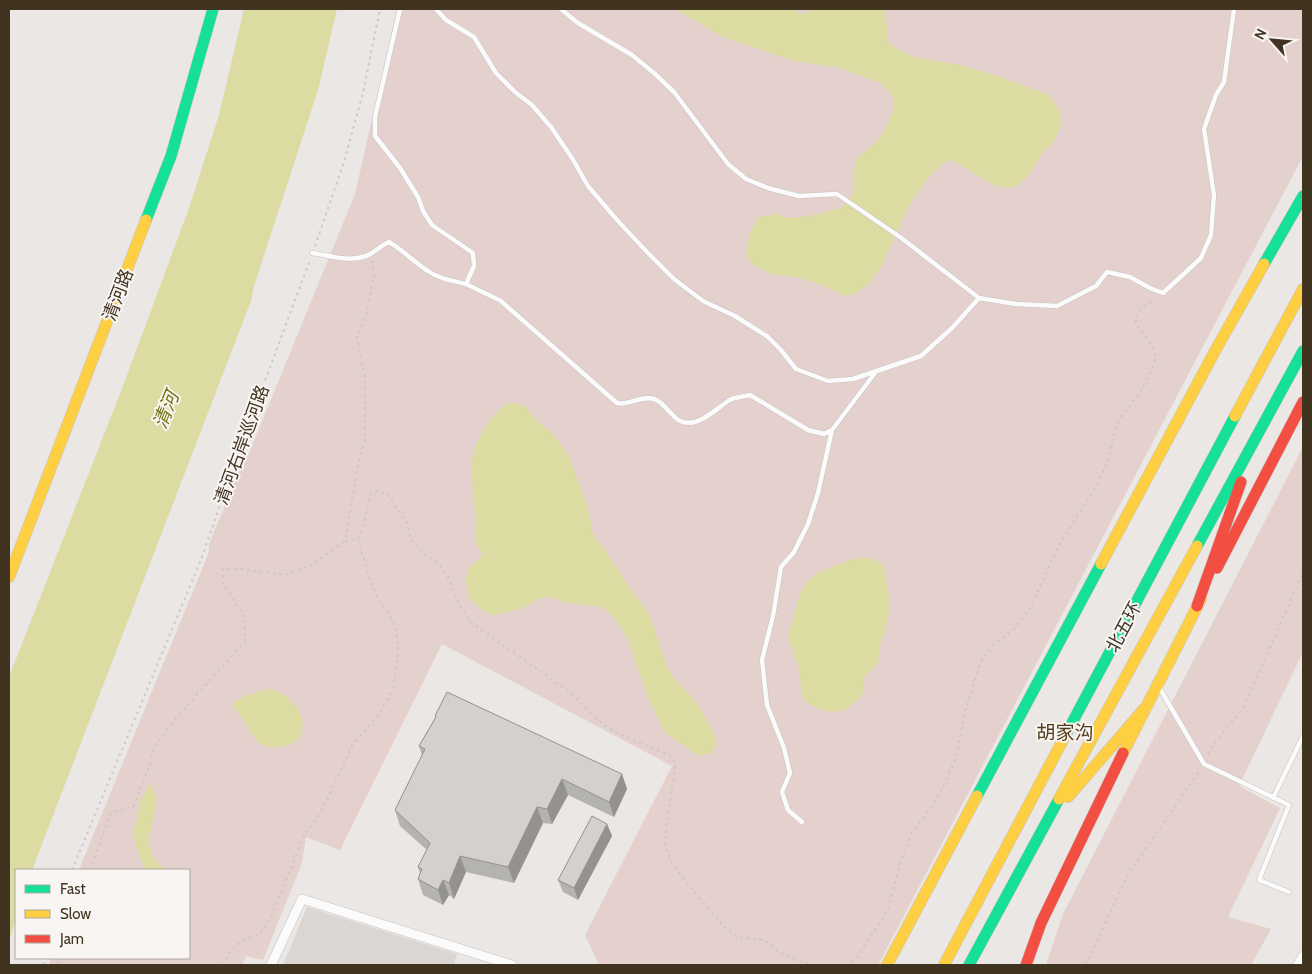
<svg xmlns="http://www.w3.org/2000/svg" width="1312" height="974" font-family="Cabin,'Noto Sans SC',sans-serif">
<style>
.built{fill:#dcd6d2}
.green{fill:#e4d0cd}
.water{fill:#dbdba2}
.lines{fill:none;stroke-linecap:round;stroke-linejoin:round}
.lane-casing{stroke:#c6c3c0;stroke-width:5.5}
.street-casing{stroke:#c6c3c0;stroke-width:10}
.fast-casing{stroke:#c6c2be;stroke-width:12}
.slow-casing{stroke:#c6c2be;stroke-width:12}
.jam-casing{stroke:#c6c2be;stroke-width:12}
.path{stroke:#cdc8c4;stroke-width:2;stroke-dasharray:2.5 4;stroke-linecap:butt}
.lane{stroke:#fcfbfb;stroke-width:4.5}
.street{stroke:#fcfbfb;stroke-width:9}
.fast{stroke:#16e098;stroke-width:11}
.slow{stroke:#ffcf43;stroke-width:11}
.jam{stroke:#f24e42;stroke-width:11}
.wall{fill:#b5b3b0}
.shaded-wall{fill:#949290}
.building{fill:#d3d0cd;stroke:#949290}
.labels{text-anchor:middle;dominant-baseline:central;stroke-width:4;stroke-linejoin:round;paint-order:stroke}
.street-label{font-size:18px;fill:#403320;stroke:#f9f5f2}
.water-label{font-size:19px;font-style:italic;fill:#727515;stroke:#f9f5f2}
.neighbourhood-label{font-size:19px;fill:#533e1a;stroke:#f9f5f2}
</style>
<rect width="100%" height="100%" fill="#eae7e5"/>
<!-- built -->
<path class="built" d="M307 907 457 954 454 965H283Z"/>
<!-- green -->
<path class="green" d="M397 9H1303V156L878 965H599L585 935 672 766 442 644 340 850 306 837 302 863 263 960 246 956 242 965H49L51 958H189V870H79L209 552V544L246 455 248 456 355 194Z
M1303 447V652L1239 786 1280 808 1228 917 1271 929 1251 965H1046L1063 914Z"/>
<!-- water -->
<path class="water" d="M244 9H337L318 90 254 286 251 301 32 870H16V918L9 941V677L123 386 189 208 219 115Z
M675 9H795L799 14 807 13 812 9H885L888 43 911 56 964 66 995 75 1049 95 1058 108 1062 123 1055 140 1043 152 1029 175 1016 186 1008 188 993 185 954 161H946L940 166 928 178 909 206 880 269 870 283 855 294 845 296 816 283 796 277 772 274 758 268 751 263 746 252 749 235 753 226 759 217 775 214 788 218 809 216 841 208 848 202 854 192 853 171 856 160 880 138 894 110V99L890 92 880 83 840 68 794 61 723 37Z
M508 403H517L526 407 537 421 550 431 568 454 588 508 593 534 614 563 625 581 644 606 651 619 667 666 674 678 697 703 713 732 717 745 711 753 699 756 664 732 648 698 627 637 610 613 602 607 566 603 549 597 539 599 523 608 505 613 492 615 483 611 470 599 465 580 469 568 483 555C471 538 476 533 475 514 474 498 471 481 472 464 473 443 490 414 508 403Z
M870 558 883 564C888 585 892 605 886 626 885 631 883 636 881 641 877 661 882 663 864 677L863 683 865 688 861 697 847 709 832 712 816 708 807 703 803 698 798 666 788 636 799 596 807 582 817 573 852 559Z
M266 689C299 690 322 742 280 747 274 748 267 748 261 744 253 739 250 730 245 723 241 716 236 711 232 704L243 697Z
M151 783 157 800 148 841 154 859 166 870H144L133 835 141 800Z"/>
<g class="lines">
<!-- lane casing -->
<g class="lane-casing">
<path id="lane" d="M436 9 446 20 474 37 496 73 515 92 532 105 551 127 572 158 588 186 617 220 647 252 674 279 703 301 735 316 768 337 781 350 796 369 828 381 853 379 921 356 953 327 979 298
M561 9 578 23 632 55 654 73 674 92 728 164 746 179 768 188 799 196 837 194 900 237 979 298 1016 304 1057 306 1096 286 1107 272 1130 277 1150 288 1163 293 1201 258 1211 235 1214 195 1204 129 1216 95 1224 82 1234 9
M312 253C331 256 354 264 372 253 378 249 382 245 389 242 403 250 414 262 428 271 439 279 453 281 466 284L474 266 473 253 432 225 423 211 418 197 400 168 375 136V117L400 9
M466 284 501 301 617 403C630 406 639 395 654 399 664 402 671 416 680 421 697 429 716 409 728 401 734 397 743 397 750 395L808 430 824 434 832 430 875 373
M1159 687 1204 764 1289 805 1259 880 1289 892
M1273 798 1303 736
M802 822 788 810 782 792 790 773 784 748 767 705 762 660 773 616 781 567 794 552 808 524 818 493 832 430"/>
</g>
<!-- street casing -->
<g class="street-casing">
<path id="street" d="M271 965 302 899 512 965
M1298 965 1303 956"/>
</g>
<!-- fast casing -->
<g class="fast-casing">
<path id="fast" d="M146 220 171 156 213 9
M1264 264 1303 196
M1197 546 1303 351
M1064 738 1235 416
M977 796 1101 564
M969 965 1059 799"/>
</g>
<!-- slow casing -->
<g class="slow-casing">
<path id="slow" d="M1235 416 1303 289
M1101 564 1215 351 1264 264
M9 577 146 220
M1123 753 1201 599
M1068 797 1144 709
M1059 799 1197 546
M887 965 977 796
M944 965 1064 738"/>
</g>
<!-- jam casing -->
<g class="jam-casing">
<path id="jam" d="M1217 568 1303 402
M1197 606 1241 482
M1026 965 1041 923 1123 753"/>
</g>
<!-- path -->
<path class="path" d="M315 246 344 162 363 93 380 9
M372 261 374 275 366 315 357 337 365 380V439L359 460 345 541 358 539 363 527 371 493 377 491 388 495 407 523 411 540 423 554 436 561 447 575 461 608 472 623 568 691C579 700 588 712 599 721 620 738 647 744 670 756L676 763 666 828 665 846 671 861 683 878 724 927 737 937 764 940 779 952 809 965
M1208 754 1214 743 1243 709 1303 572
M72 870 200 562 247 429 310 260
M90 870 111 812 133 807 148 770 154 748 170 725 245 641V618L223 583V569H241L284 575 310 566 345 541
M44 965 46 958
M57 965 59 958
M223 965 232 949 245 939 259 935 271 917 305 833 316 820 327 800 352 746 379 714 393 689 398 653 397 634 393 621 378 599 373 588 358 540
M846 965 856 959 883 918 889 906 902 857 911 834 931 808 945 783 956 757 965 711 980 663 992 646 1014 629 1030 608 1058 547 1098 483 1109 458 1114 433 1120 418 1139 394 1154 366 1155 355 1151 344 1137 326 1135 318 1139 310 1154 299
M1086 965 1127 876 1200 770"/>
<!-- lane -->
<use href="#lane" class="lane"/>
<!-- street -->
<use href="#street" class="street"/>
<!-- fast -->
<use href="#fast" class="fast"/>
<!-- slow -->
<use href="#slow" class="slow"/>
<!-- jam -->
<use href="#jam" class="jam"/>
</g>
<!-- wall -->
<path class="wall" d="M435 716 622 774 627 789 614 817 568 795 552 824 543 823 514 883 466 872 454 899 449 895 443 905 423 895 418 879 420 874 418 867 427 850 400 826 395 810 422 755 419 746 435 718Z
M607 824 612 836 578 900 563 892 558 880Z"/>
<!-- shaded-wall -->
<path class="shaded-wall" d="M622 774 627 789 614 817 609 802Z
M562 779 568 795 552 824 547 809Z
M537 807 543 823 514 883 508 867Z
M607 824 612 836 578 900 574 888Z
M460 856 466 872 454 899 449 883Z
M443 880 449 895 443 905 438 890Z"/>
<!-- building -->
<path class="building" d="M447 692 622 774 609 802 562 779 547 809 537 807 508 867 460 856 449 883 443 880 438 890 418 879 422 869 418 867 430 843 395 810 425 749 419 746 436 717 435 716Z
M592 816 607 824 574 888 558 880Z"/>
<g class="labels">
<!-- street labels -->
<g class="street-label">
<text transform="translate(118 295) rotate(-69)">清河路</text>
<text transform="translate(242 445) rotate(-70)">清河右岸巡河路</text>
<text transform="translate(1124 627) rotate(-62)">北五环</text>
</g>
<!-- water labels -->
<g class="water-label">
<text transform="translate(166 410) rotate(-68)">清河</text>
</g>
<!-- neighbourhood labels -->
<g class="neighbourhood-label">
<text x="1065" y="732">胡家沟</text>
</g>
</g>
<!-- border -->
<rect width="1312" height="974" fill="none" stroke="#403320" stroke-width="20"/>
<!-- legend -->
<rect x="15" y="869" width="175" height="90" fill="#f9f5f2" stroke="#afa79e"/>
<rect x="25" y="885" width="25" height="8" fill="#16e098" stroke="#afa79e"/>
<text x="60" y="894" font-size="15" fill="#403320">Fast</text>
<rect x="25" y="910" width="25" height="8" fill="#ffcf43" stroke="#afa79e"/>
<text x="60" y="919" font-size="15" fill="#403320">Slow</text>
<rect x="25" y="935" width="25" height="8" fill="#f24e42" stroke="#afa79e"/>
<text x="60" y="944" font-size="15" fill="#403320">Jam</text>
<!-- north arrow -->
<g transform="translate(1272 40) rotate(297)" stroke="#f9f5f2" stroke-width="4" paint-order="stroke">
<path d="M0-4L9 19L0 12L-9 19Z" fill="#403320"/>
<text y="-8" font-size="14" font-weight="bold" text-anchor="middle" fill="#403320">N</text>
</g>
</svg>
